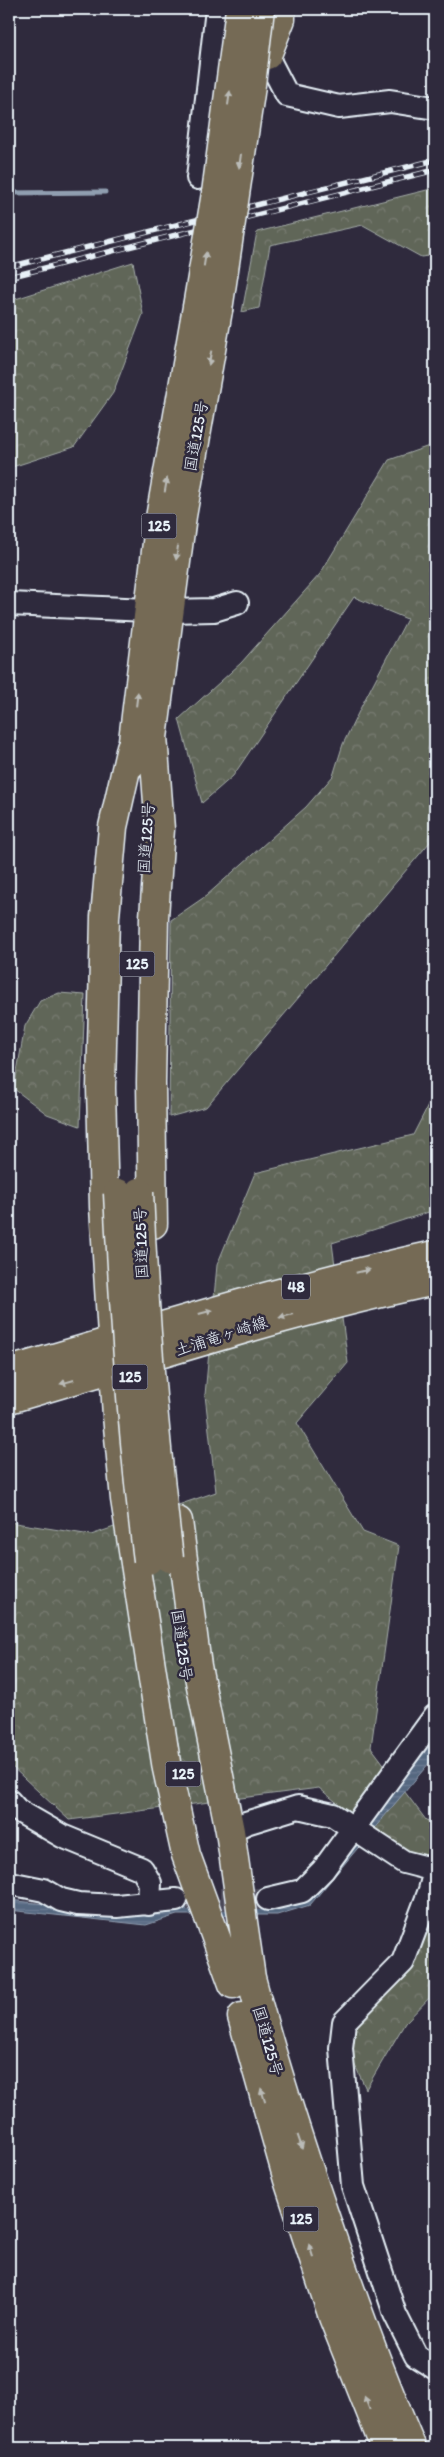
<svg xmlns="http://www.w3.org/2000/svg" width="444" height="2457" font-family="Itim,'Klee One',sans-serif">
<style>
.forest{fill:url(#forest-crowns);stroke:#a4aca8}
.water{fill:url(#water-rules);stroke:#909eb0}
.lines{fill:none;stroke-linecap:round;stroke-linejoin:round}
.stream{stroke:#909eb0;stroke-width:5}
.minor-tunnel{stroke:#4b4859;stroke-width:22;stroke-dasharray:22 11;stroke-linecap:butt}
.minor-casing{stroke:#e8f1f8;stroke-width:26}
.major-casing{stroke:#e8f1f8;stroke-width:31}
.highway-casing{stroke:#e8f1f8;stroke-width:31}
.minor{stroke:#2f2a3d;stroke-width:22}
.major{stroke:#756a55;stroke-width:28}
.highway{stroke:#756a55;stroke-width:28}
.rail-casing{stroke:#e8f1f8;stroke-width:5.5}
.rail{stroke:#2f2a3d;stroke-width:4;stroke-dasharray:11;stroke-linecap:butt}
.highway-bridge-casing{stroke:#e8f1f8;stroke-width:31;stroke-linecap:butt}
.highway-bridge{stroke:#756a55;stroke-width:28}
.oneway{fill:#babbb7}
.labels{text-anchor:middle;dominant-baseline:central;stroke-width:5;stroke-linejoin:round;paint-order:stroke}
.shield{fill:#2f2a3d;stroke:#b0b5c0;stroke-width:1}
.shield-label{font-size:15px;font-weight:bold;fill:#e8f1f8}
.street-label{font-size:16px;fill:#e8f1f8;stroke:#2f2a3d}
</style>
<defs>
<pattern id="forest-crowns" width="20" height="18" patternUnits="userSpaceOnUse" patternTransform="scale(1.25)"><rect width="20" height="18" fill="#616659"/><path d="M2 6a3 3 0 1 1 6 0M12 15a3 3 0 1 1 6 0" fill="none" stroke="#787c72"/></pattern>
<pattern id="water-rules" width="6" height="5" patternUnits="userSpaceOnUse" patternTransform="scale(1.25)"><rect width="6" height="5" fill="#556780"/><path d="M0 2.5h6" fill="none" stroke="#6d7d93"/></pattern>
</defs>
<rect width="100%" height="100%" fill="#2f2a3d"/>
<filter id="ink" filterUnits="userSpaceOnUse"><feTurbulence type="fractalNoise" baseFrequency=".02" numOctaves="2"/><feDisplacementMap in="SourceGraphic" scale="10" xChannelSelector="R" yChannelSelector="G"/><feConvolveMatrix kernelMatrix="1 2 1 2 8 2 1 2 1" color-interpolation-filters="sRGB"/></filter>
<g filter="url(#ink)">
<!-- forest -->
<path class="forest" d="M435 188V255L421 257 363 225 270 245 259 308 242 312 257 232Z
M133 262 143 314 113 393 74 447 9 468V301Z
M435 444V836L206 1107 169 1117 171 920 206 896 306 807 333 776 343 744 363 703 407 619 354 597 233 776 202 803 179 719 241 663 320 574 389 460Z
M59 993 85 995 80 1126 47 1114 14 1089 25 1026 40 1001Z
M435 1092V1210L332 1243 348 1363 297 1423 363 1532 399 1546 371 1747 426 1820 435 1823V1883L319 1788 69 1820 9 1764V1522L91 1535 216 1492 205 1395 217 1265 255 1173 413 1135Z
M435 1921V1992L405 2023 366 2089 338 2029Z"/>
<!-- water -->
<path class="water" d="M435 1740V1756L310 1905 277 1915H177L146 1925 9 1910V1900L145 1915 176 1904 277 1906 349 1842Z"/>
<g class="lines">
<!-- stream -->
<path class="stream" d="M9 193 105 192"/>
<!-- minor-tunnel -->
<path class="minor-tunnel" d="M187 1899H268"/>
<!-- minor casing -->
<g class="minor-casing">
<path id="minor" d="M258 39 287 95 339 107 390 101 435 108
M198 178 217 9
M9 604 148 610
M169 611 214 610 237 603
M9 1801 17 1810 62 1836 142 1869 150 1883 149 1904
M230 1831 246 1823 298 1807 333 1815 404 1862 435 1870
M435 1870 430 1890 403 1962 344 2022 341 2048 353 2186 395 2314 416 2356 435 2368
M9 1883 44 1890 61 1900 78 1904 117 1906 176 1900
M268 1899 302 1891 323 1870 435 1716"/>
</g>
<!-- major casing -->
<g class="major-casing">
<path id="major" d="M9 1371C151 1330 291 1286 435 1255
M9 1399C151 1358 290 1311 435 1281"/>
</g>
<!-- highway casing -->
<g class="highway-casing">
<path id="highway" d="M267 55 281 19V9
M131 747 113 827 105 917 101 1088 104 1207 117 1416 125 1499 167 1769 186 1855 233 1984
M151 753 182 516 218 310
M130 765 160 518 197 307
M153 1224 151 1083 154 917 160 829 153 736
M178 1521 197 1666 230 1831 251 1978
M247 1962C268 2046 295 2129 323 2211 350 2291 379 2371 412 2448
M242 2017 288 2180 333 2317 385 2448"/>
</g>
<!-- minor -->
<use href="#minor" class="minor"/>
<!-- major -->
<use href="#major" class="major"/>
<!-- highway -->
<use href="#highway" class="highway"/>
<!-- rail casing -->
<g class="rail-casing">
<path id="rail" d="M9 267 435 160
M9 277 435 170"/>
</g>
<!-- rail -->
<use href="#rail" class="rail"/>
<!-- highway-bridge casing -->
<g class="highway-bridge-casing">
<path id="highway-bridge" d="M197 307 216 193 240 9
M218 310 250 93 260 9
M139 1192C144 1315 154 1436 169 1558
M118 1193C124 1316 132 1438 148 1560"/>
</g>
<!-- highway-bridge -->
<use href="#highway-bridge" class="highway-bridge"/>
</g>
<!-- one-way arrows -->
<defs><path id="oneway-solid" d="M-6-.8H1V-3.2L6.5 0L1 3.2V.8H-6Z" transform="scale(1.25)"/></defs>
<g class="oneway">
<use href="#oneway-solid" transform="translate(229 98) rotate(-82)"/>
<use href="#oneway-solid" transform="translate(240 161) rotate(98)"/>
<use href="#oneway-solid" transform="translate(205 259) rotate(-81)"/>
<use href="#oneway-solid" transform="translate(210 358) rotate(100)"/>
<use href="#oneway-solid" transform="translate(166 485) rotate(-80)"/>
<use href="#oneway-solid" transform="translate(177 553) rotate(98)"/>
<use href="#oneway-solid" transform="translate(137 699) rotate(-83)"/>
<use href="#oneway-solid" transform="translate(363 1271) rotate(-13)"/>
<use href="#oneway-solid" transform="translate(206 1312) rotate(-15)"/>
<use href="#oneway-solid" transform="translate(286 1316) rotate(165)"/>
<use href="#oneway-solid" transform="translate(67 1382) rotate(164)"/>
<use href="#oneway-solid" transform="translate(263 2095) rotate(-107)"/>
<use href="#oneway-solid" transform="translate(300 2142) rotate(71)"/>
<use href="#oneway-solid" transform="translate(311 2251) rotate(-108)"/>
<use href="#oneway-solid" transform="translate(367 2403) rotate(-111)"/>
</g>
</g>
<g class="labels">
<!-- shield labels -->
<g class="shield">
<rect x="141.5" y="513.5" width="35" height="25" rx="4"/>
<rect x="119.5" y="951.5" width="35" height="25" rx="4"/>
<rect x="282" y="1274.5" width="28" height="25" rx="4"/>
<rect x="112.5" y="1364.5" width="35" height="25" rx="4"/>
<rect x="165.5" y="1761.5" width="35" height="25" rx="4"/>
<rect x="283.5" y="2206.5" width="35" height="25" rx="4"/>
</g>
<g class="shield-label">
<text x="159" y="526">125</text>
<text x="137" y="964">125</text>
<text x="296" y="1287">48</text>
<text x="130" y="1377">125</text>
<text x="183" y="1774">125</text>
<text x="301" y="2219">125</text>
</g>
<!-- street labels -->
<g class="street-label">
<text transform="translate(196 436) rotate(-80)">国道125号</text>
<text transform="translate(146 838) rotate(-86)">国道125号</text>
<text transform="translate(141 1243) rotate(-92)">国道125号</text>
<text transform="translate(221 1336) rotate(-18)">土浦竜ヶ崎線</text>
<text transform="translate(182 1645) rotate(82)">国道125号</text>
<text transform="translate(268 2041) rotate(74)">国道125号</text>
</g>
</g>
<!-- margin -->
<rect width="444" height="2457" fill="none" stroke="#2f2a3d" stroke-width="30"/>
<rect x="15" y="15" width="414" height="2427" fill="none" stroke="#e8f1f8" stroke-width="2" filter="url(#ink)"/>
</svg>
